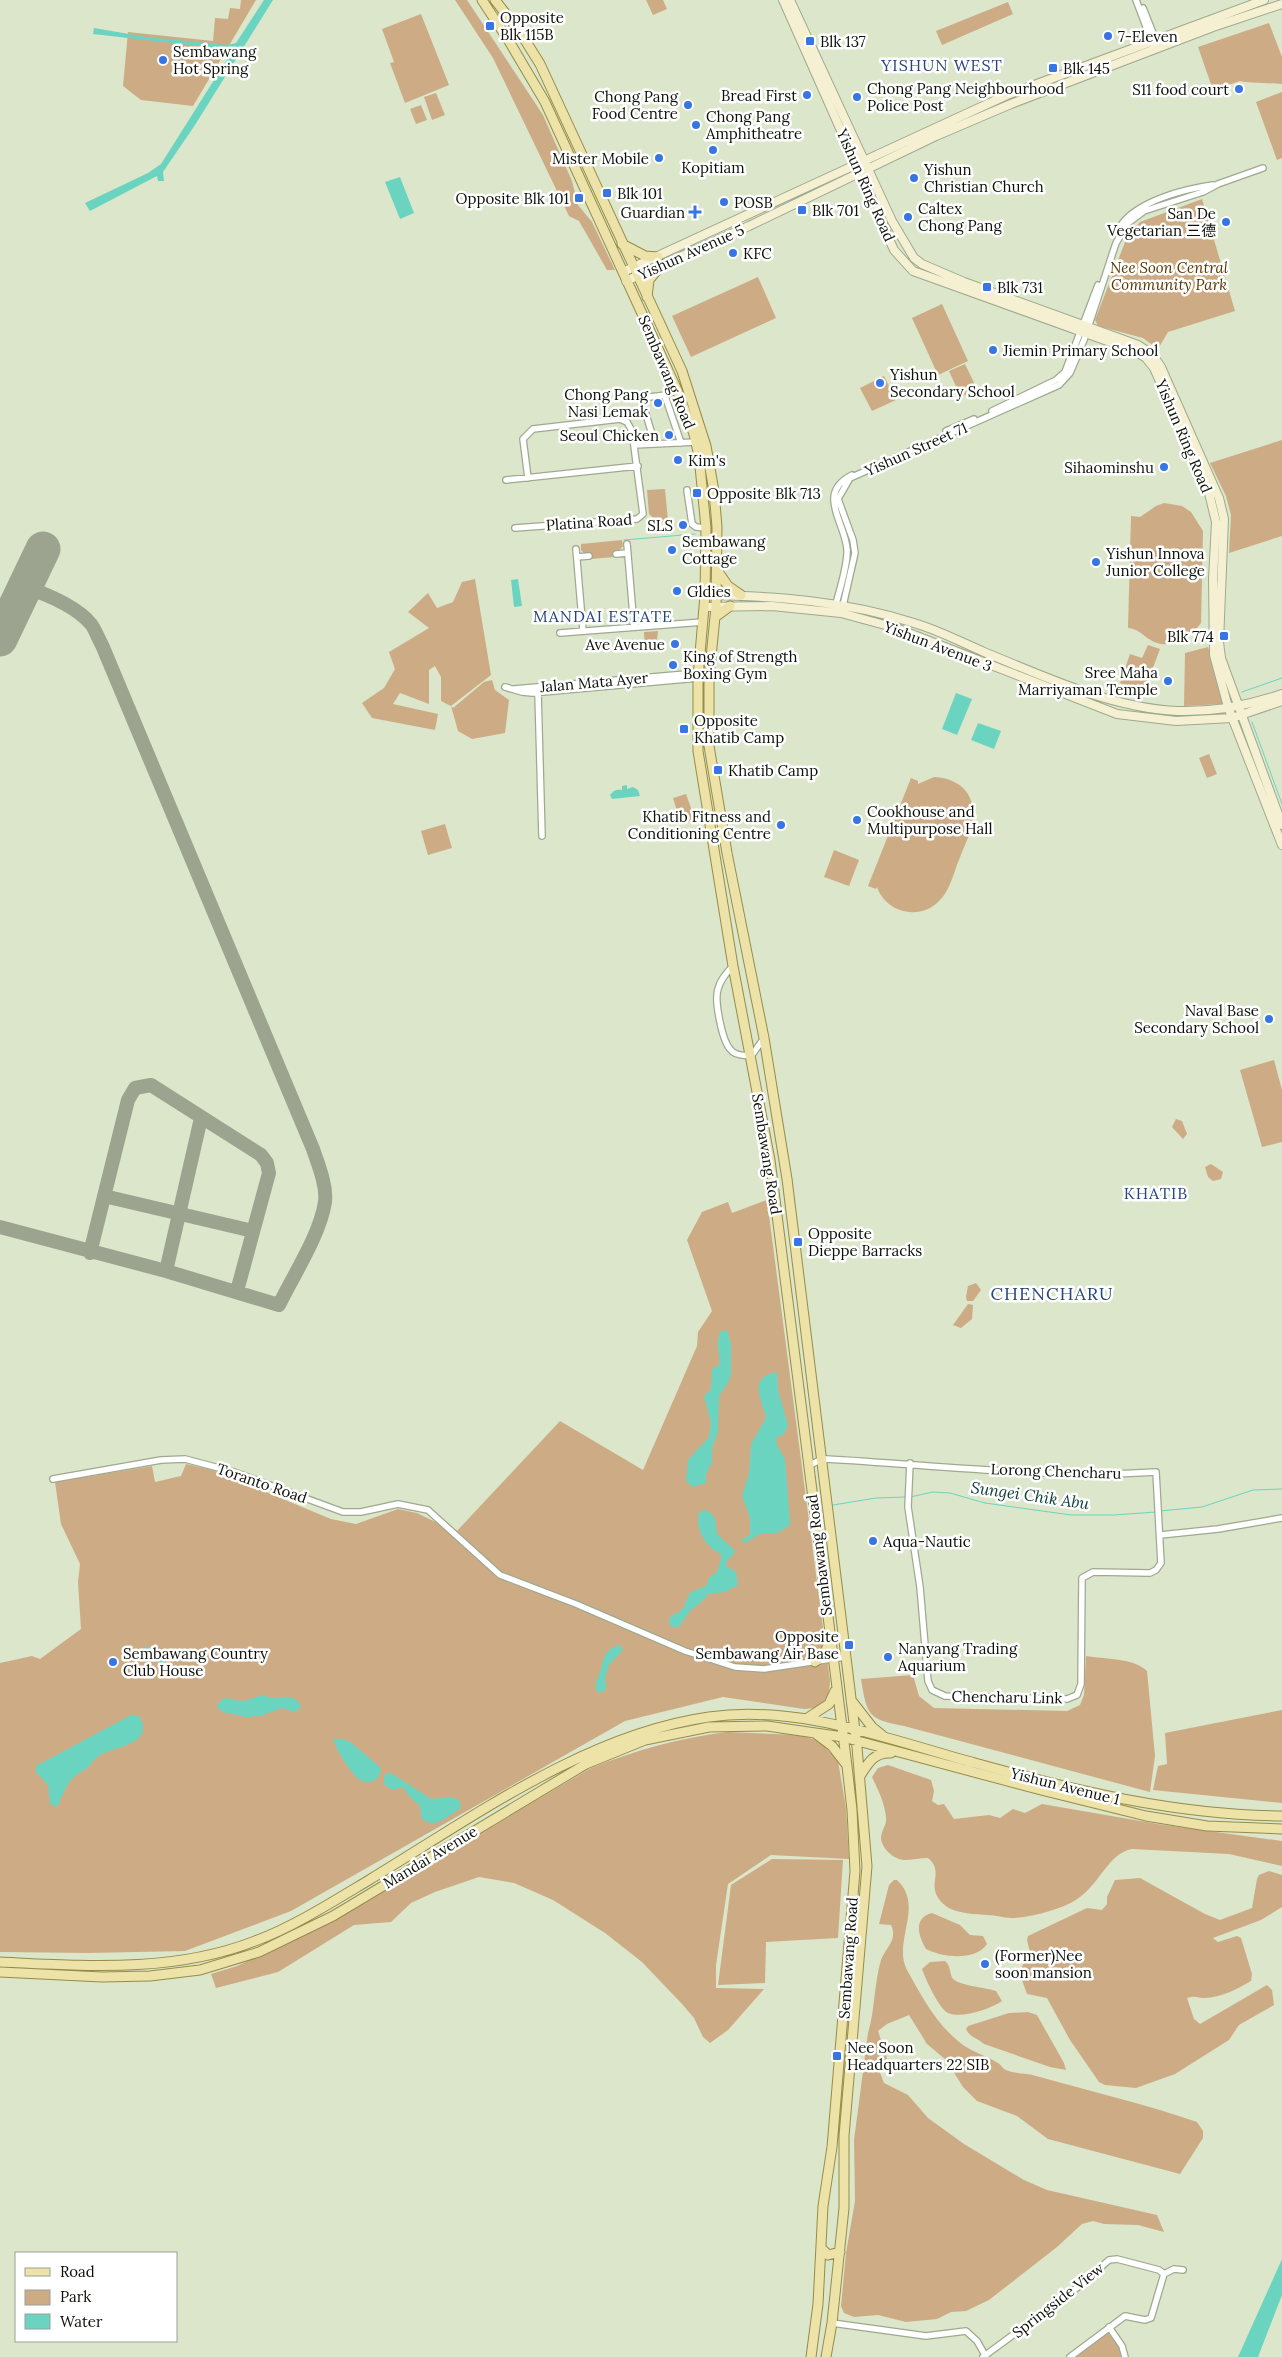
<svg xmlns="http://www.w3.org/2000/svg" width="1282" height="2357" font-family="Lora,'Noto Sans SC',serif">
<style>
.green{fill:#cdac85}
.water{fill:#6bd4c1}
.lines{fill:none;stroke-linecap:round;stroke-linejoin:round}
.stream{stroke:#6bd4c1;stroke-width:1}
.taxiway{stroke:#9ca48f;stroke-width:14}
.runway{stroke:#9ca48f;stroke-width:35}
.minor-casing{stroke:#9ea990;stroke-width:8}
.secondary-casing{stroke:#9ea990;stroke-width:10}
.primary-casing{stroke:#968c49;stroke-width:11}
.minor{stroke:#fff;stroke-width:5.5}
.secondary{stroke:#f6f0d3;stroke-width:8}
.primary{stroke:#ede2a7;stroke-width:9}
.poi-dot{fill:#3675e3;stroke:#fff;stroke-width:2}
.labels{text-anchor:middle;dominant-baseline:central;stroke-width:5;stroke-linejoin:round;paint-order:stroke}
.poi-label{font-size:15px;fill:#0c1007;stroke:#fff;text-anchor:start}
.street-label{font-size:15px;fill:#0c1007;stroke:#fff}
.park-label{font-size:15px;font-style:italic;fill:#593700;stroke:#fff}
.neighbourhood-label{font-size:16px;letter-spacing:1px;fill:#27467d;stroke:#fff}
.water-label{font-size:16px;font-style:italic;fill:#104139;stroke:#fff}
.quarter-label{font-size:18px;letter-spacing:1px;fill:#27467d;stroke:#fff}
</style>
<rect width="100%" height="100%" fill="#dbe6cb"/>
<!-- green -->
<path class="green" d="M241 0H256L193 106 141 100 123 86 128 32 213 41 215 18 228 19 230 8 240 9Z
M455 0H467L543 115 572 181 578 205 592 222 615 270H607L579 221 569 216 493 58Z
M646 0H663L667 9 653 15Z
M1008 2 1013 14 942 45 936 31Z
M421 14 449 85 405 103 390 63 394 62 382 29Z
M1269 23 1282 57V84C1273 83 1245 83 1240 81L1213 90 1198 47Z
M1282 92V158L1277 160 1256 102Z
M436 93 445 115 432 120 424 97Z
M421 105 427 120 416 124 410 109Z
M1202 199 1235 311 1168 332 1158 349 1143 338 1098 326 1095 320 1127 237 1140 222Z
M758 277 776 318 691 357 672 316Z
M942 304 968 361 938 375 912 318Z
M965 364 977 389 961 397 949 371Z
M884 376 896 400 872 411 860 388Z
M1282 440V536L1229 553 1231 515 1226 496 1210 463Z
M665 489 668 521 659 523 649 514 647 490Z
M1164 503 1182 506 1191 512 1203 531 1201 623C1189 639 1168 652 1149 639 1141 634 1138 629 1128 628L1131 516 1140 517 1156 506Z
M622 540 623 546 619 551H614V557L591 559V554H585L581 550V544Z
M475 579 491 675 451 706 453 708 484 682 492 680 495 690 509 700 505 733 472 739 458 731 451 706 441 701V677L435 666 429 670V704L400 693 393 704 438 714 435 730 372 718 362 703 384 688 395 669 389 652 429 628 408 612 428 593 437 608 453 602 462 582Z
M658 631 656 649 645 651 644 632Z
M1148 645 1160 649 1144 692 1120 683 1130 654 1142 658Z
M1208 647 1223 704 1184 706 1185 653Z
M1209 754 1217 774 1207 778 1199 758Z
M934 777C961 778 978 796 972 825 969 837 963 849 959 860 953 874 950 891 939 901 920 921 886 913 877 887L876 889 868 886 911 778 918 781V784Z
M686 794 695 819 681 824 673 798Z
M445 824 452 848 428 855 421 831Z
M834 850 859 860 849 886 824 877Z
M1274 1060 1282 1090V1142L1262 1147 1240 1070Z
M1176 1119 1182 1121 1187 1134 1183 1139 1172 1127Z
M1211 1164 1223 1172 1221 1179 1213 1181 1208 1177 1205 1167Z
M767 1200 830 1681C829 1701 825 1708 804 1709L723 1697 625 1721 291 1911 185 1951 89 1953 0 1952V1663L32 1656 40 1659 81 1629 78 1582 80 1564 61 1524 55 1482 152 1466 155 1482 181 1476 186 1464 213 1470 331 1519 356 1524 398 1509 417 1513 456 1532 560 1421 643 1470 697 1346 698 1332 712 1311 687 1240 702 1212 728 1202 732 1213Z
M976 1283 981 1290 973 1301H967L966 1297 968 1286Z
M968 1304 973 1305 972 1319 961 1328 953 1325Z
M1086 1656C1104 1659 1134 1658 1147 1671L1155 1756 1150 1792 904 1726C868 1719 867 1716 861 1679L913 1675 919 1696 934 1708 1067 1711 1080 1705 1084 1695Z
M1282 1710V1803L1153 1790 1158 1766 1167 1764 1165 1733Z
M727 1732 800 1735 819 1741 838 1761 846 1808 849 1859 771 1855 728 1884 716 1965V1988L764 1989 728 2030 710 2043 703 2037 694 2018 682 2004 642 1962 605 1933 553 1900 514 1883 479 1877 435 1892 411 1903 391 1922 354 1925 278 1972 216 1988 211 1974 237 1966 318 1929 591 1768C636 1750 679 1738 727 1732Z
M888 1765 931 1780 934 1791 932 1801 938 1805 944 1804 954 1819 989 1815 1000 1818 1013 1809 1025 1813 1042 1804 1158 1824 1282 1841V1866L1229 1854 1132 1849C1109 1853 1099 1884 1080 1897 1065 1909 1029 1918 1011 1918 1003 1918 996 1915 988 1915 976 1914 958 1914 947 1907 921 1887 947 1874 928 1858 920 1858 912 1860 904 1860 893 1859 881 1848 881 1837 882 1829 887 1825 886 1818 885 1803 878 1790 872 1777L878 1768Z
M772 1859 843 1860 838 1938 766 1942 765 1983 718 1985 731 1885Z
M1269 1871 1282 1875V1907L1261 1920 1213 1938 1218 1942 1237 1936 1241 1938 1252 1974 1251 1981C1237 1989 1222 1997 1206 1998 1198 1998 1195 1995 1187 1998L1194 2019 1200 2024 1267 1985 1272 1990 1274 2005 1239 2025 1229 2040 1175 2074 1136 2088 1105 2085 1099 2082 1070 2040 1047 1998 1027 1994 1019 1972 1030 1952 1027 1940 1028 1936 1087 1908 1102 1910 1107 1904V1897L1115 1880 1140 1878 1205 1914 1220 1920 1252 1908 1257 1879 1259 1875Z
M894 1880H897C925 1906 892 1942 907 1970 921 1995 935 2022 958 2041 969 2051 985 2055 998 2063 1001 2065 1003 2069 1006 2070 1015 2074 1027 2073 1036 2076 1090 2091 1145 2104 1197 2122L1203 2131V2138L1180 2174 1048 2139 1017 2116 977 2101 963 2087 946 2060 927 2044 909 2015 887 2024 878 2031 887 2058 878 2067 884 2083 908 2095 928 2118 964 2144 1024 2180 1047 2190 1157 2215 1164 2232 1138 2225 1104 2224 1093 2221 1082 2224 1057 2247 989 2300 966 2311 951 2312 937 2319 906 2322 878 2315 854 2317 844 2313 841 2306 846 2253 855 2201 854 2140 868 2033C875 2010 874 1983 881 1960 886 1947 898 1940 891 1925L879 1924 889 1885Z
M932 1913 960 1925 970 1935 983 1936 987 1944C975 1962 941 1957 926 1949 918 1935 913 1918 932 1913Z
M945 1961C951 1965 949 1973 953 1979 958 1985 987 1988 996 1991L1002 2001C990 2009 962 2019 948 2013 939 2009 925 1978 922 1969L930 1962Z
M1028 2012 1037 2015 1064 2063 1066 2070 1050 2067 984 2044C978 2038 970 2038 966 2029L968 2026 1009 2013Z
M1108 2333 1119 2347 1121 2357H1076Z"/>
<!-- water -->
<path class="water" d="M264 0H273L195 125 163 172 164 181H158L157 176 90 211 85 203 148 173 161 164 233 50 93 34 94 28 147 37 227 45 236 43Z
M400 177 414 213 400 219 385 182Z
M518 579 522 606 514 607 511 580Z
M956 693 972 699 957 735 942 729Z
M978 723 1001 731 994 749 971 740Z
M627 785V789L633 787 638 790 640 796 612 799 610 795C614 790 616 789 622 790V786Z
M727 1330 731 1343V1374L729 1381 719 1396 718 1432 712 1448V1462L706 1474V1483L693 1487 686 1481 688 1460 709 1437 711 1423 704 1396 711 1389 712 1369 719 1365C721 1351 714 1347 721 1331Z
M777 1372 778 1390 788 1425 784 1434 776 1438 777 1445 785 1459 790 1525 778 1533 760 1534 745 1543 741 1540 750 1535V1518L742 1496 749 1473 751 1444 766 1418C762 1400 747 1377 777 1372Z
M707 1510 715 1518 717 1534 735 1551 732 1556 726 1562V1566L736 1572 738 1585 725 1592 708 1594C704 1602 696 1605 690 1611 686 1616 683 1623 677 1628L670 1626 669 1619 672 1615C689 1609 682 1604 691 1592L706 1586 709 1578 717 1572 721 1559V1554C706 1548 693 1527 700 1511Z
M620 1645 623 1650 609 1665 605 1678 606 1690 598 1693C593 1685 597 1681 600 1673 604 1660 603 1649 620 1645Z
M145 1646 167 1654 163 1664 141 1656Z
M263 1695C275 1703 295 1689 301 1707L295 1712 282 1708 260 1716 246 1717 223 1712 217 1707C223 1691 234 1702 244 1701 251 1700 256 1696 263 1695Z
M131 1715 139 1716C157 1746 111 1746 97 1757 93 1760 91 1765 87 1768 83 1771 78 1773 74 1777 66 1784 62 1798 57 1807L50 1804 48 1785 36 1772V1766Z
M333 1738 349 1741 380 1767 381 1771 376 1780C371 1782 365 1783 360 1780 351 1774 335 1748 333 1738Z
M391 1773 431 1799 451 1797 459 1800 461 1808C448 1816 435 1830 422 1819L420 1806 409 1796 403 1787 392 1790 384 1784V1775Z
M1282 2259V2295L1258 2357H1238Z"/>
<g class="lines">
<!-- stream -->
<path class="stream" d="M624 540 695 534
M1242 692 1282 678
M1252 722 1282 804
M910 1497 933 1492 950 1493 985 1503 1071 1515H1114L1156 1512
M833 1505 876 1498 906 1497
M1160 1511 1202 1507 1253 1490 1282 1489"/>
<!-- taxiway -->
<path class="taxiway" d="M104 1196 253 1231
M0 1227 166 1271 279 1305C294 1274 320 1235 325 1202 327 1185 318 1164 313 1149L102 645C98 638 95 629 91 624 76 606 46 594 25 587
M90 1253 128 1100 135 1088 151 1085 261 1155 267 1163 269 1173 237 1291
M166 1271 201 1118"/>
<!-- runway -->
<path class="runway" d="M0 639 43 549"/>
<!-- minor casing -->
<g class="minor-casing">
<path id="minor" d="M1136 0 1153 45
M1143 8 1157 43
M1121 225C1138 201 1184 189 1213 185
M677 390 665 396 681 443
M992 411 1056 380 1065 372 1098 285
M946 431 974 419
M655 444 641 398 666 395
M634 445 696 442
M506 480 638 466
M687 490 692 524 696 527 706 528
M515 528 637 519 643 514 632 431 627 422 620 419 533 429 523 439 528 478
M627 544 634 627
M576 549 583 631
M616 554 628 553
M577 557 589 556
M835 607C839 592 848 565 847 550 846 523 815 494 852 475
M842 610 855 553 853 540 838 499 850 478 1059 385 1070 373 1084 340 1116 243 1128 223 1144 211 1203 192 1218 184 1263 168
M560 633 703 622
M505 687 522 692 532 693 709 677
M514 689 709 672
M538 693 542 836
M733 966C727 972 720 981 718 989 714 1000 722 1040 730 1049 735 1056 744 1056 752 1055L764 1038
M808 1466 820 1460 826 1459C935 1465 1047 1479 1156 1472L1161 1563 1156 1570 1150 1573 1093 1572 1082 1578 1081 1684 1077 1695 1067 1699 945 1696 932 1690 928 1681 920 1587 908 1507 910 1463
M53 1479 161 1460 185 1459 234 1472 343 1512H361L398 1504 428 1510 500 1575 576 1604 685 1651 735 1667 764 1669 845 1657
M1160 1535 1218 1529 1282 1518
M1164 2274 1174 2269 1183 2270
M832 2323 926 2336 966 2331 977 2341 985 2355
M1109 2327 1122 2346 1125 2357
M983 2357 1078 2287 1109 2260 1117 2259 1159 2270 1164 2274
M1070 2357 1125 2316 1145 2320 1151 2318 1164 2274"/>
</g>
<!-- secondary casing -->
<g class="secondary-casing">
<path id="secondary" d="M783 0 894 250 913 271 1135 351 1146 358 1154 368 1209 493 1216 522 1213 579 1214 655 1228 707 1282 845
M790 0 892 221 914 258 922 264 964 282 1138 345 1152 354 1161 367 1219 498 1224 519 1219 642 1221 658 1282 825
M623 272 1007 95 1264 0
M626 281 749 226 936 136 1011 104 1213 27 1282 4
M705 595C776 596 846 601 914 623 938 630 961 642 984 652 1045 677 1111 708 1178 711 1212 712 1250 705 1282 694
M704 607 772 606 841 613 896 628 1117 714 1176 721 1232 718 1282 701"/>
</g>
<!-- primary casing -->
<g class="primary-casing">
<path id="primary" d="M482 0 509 41 545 102 677 390 694 434 699 456 706 528 705 595 698 677V751L733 966 770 1160 847 1766 852 1810 855 1871 832 2147 823 2206 818 2304 811 2357
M495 0 520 32 540 64 682 371 706 446 714 491 717 527 716 607 709 677V746L727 853 764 1038 787 1179 857 1747 867 1866 844 2136V2208L832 2323 826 2357
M622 244 645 256 658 257
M647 297 649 280 661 265
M717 570 728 586 741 595
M715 617 730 606
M815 1662 824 1654 829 1643
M851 1700 872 1727 882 1735
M806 1719 829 1704 835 1691
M816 1734 832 1746 846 1764
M860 1776C868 1763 874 1752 891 1753
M0 1962C86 1966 173 1973 255 1941 293 1927 334 1901 369 1880 473 1817 587 1734 709 1717 800 1704 889 1740 975 1763 1076 1791 1177 1815 1282 1816
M0 1972 102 1977 150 1976 200 1970 259 1952 333 1916 586 1764 645 1740 709 1727 767 1726 843 1737 1041 1790 1146 1816 1207 1826 1282 1829
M821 2248 828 2255 840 2252"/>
</g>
<!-- minor -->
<use href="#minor" class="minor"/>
<!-- secondary -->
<use href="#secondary" class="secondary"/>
<!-- primary -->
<use href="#primary" class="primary"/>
</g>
<!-- markers -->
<g class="poi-dot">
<rect x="485" y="21" width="10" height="10" rx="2.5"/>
<circle cx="1108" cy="36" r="5"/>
<rect x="805" y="36" width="10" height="10" rx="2.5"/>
<circle cx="163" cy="60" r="5"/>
<rect x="1048" y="63" width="10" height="10" rx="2.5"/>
<circle cx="1239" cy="89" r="5"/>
<circle cx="807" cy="95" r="5"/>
<circle cx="857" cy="97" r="5"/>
<circle cx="688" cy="105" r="5"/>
<circle cx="696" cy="125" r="5"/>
<circle cx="713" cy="150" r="5"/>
<circle cx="659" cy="158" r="5"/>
<circle cx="914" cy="178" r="5"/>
<rect x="602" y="188" width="10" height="10" rx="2.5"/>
<rect x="574" y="193" width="10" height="10" rx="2.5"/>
<circle cx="724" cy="202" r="5"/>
<rect x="797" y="205" width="10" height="10" rx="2.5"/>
<path d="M692.5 204.5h5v5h5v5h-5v5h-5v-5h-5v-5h5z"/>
<circle cx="908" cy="217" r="5"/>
<circle cx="1226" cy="222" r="5"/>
<circle cx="733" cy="253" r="5"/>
<rect x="982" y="282" width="10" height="10" rx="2.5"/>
<circle cx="993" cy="350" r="5"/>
<circle cx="880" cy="383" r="5"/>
<circle cx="658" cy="403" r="5"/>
<circle cx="669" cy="435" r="5"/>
<circle cx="678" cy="460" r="5"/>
<circle cx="1164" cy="467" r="5"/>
<rect x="692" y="488" width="10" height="10" rx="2.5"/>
<circle cx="683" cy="525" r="5"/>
<circle cx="672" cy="550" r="5"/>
<circle cx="1096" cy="562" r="5"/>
<circle cx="677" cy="591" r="5"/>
<rect x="1219" y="631" width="10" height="10" rx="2.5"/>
<circle cx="675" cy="644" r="5"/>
<circle cx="673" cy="665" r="5"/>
<circle cx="1168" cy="681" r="5"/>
<rect x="679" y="724" width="10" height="10" rx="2.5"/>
<rect x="713" y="765" width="10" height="10" rx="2.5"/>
<circle cx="857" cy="820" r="5"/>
<circle cx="781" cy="825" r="5"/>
<circle cx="1269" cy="1019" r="5"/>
<rect x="793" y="1237" width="10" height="10" rx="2.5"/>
<circle cx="873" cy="1541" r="5"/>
<rect x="844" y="1640" width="10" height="10" rx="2.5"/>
<circle cx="888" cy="1657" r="5"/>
<circle cx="113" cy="1662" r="5"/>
<circle cx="985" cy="1964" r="5"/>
<rect x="832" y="2051" width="10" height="10" rx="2.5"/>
</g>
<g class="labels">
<!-- poi labels -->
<g class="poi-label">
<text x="500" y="17">Opposite<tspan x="500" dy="17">Blk 115B</tspan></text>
<text x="1118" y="36">7-Eleven</text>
<text x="820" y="41">Blk 137</text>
<text x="173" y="51">Sembawang<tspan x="173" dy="17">Hot Spring</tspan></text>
<text x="1063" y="68">Blk 145</text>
<text x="867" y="88">Chong Pang Neighbourhood<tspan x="867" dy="17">Police Post</tspan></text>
<text x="1229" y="89" text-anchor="end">S11 food court</text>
<text x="797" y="95" text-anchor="end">Bread First</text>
<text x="678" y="96" text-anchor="end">Chong Pang<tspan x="678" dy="17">Food Centre</tspan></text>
<text x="706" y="116">Chong Pang<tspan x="706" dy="17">Amphitheatre</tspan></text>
<text x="649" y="158" text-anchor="end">Mister Mobile</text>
<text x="713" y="167" text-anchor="middle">Kopitiam</text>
<text x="924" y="169">Yishun<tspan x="924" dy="17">Christian Church</tspan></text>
<text x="617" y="193">Blk 101</text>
<text x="569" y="198" text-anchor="end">Opposite Blk 101</text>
<text x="734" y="202">POSB</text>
<text x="918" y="208">Caltex<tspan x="918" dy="17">Chong Pang</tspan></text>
<text x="812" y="210">Blk 701</text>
<text x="685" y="212" text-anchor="end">Guardian</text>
<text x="1216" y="213" text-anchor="end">San De<tspan x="1216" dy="17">Vegetarian 三德</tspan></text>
<text x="743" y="253">KFC</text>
<text x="997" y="287">Blk 731</text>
<text x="1003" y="350">Jiemin Primary School</text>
<text x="890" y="374">Yishun<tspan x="890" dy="17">Secondary School</tspan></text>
<text x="648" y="394" text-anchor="end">Chong Pang<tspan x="648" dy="17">Nasi Lemak</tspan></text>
<text x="659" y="435" text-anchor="end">Seoul Chicken</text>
<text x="688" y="460">Kim's</text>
<text x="1154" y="467" text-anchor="end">Sihaominshu</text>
<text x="707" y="493">Opposite Blk 713</text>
<text x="673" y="525" text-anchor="end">SLS</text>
<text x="682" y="541">Sembawang<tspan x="682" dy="17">Cottage</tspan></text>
<text x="1106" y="553">Yishun Innova<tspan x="1106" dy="17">Junior College</tspan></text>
<text x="687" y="591">Gldies</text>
<text x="1214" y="636" text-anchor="end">Blk 774</text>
<text x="665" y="644" text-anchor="end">Ave Avenue</text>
<text x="683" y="656">King of Strength<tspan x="683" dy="17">Boxing Gym</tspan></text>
<text x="1158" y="672" text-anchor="end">Sree Maha<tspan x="1158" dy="17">Marriyaman Temple</tspan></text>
<text x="694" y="720">Opposite<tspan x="694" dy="17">Khatib Camp</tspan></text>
<text x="728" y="770">Khatib Camp</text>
<text x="867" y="811">Cookhouse and<tspan x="867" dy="17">Multipurpose Hall</tspan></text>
<text x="771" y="816" text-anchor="end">Khatib Fitness and<tspan x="771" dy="17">Conditioning Centre</tspan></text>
<text x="1259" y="1010" text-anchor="end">Naval Base<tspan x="1259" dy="17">Secondary School</tspan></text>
<text x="808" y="1233">Opposite<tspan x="808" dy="17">Dieppe Barracks</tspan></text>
<text x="883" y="1541">Aqua-Nautic</text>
<text x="839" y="1636" text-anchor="end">Opposite<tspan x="839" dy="17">Sembawang Air Base</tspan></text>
<text x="898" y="1648">Nanyang Trading<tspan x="898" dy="17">Aquarium</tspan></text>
<text x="123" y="1653">Sembawang Country<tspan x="123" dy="17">Club House</tspan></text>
<text x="995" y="1955">(Former)Nee<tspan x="995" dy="17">soon mansion</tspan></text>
<text x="847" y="2047">Nee Soon<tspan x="847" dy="17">Headquarters 22 SIB</tspan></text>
</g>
<!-- street labels -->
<g class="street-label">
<text transform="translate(866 185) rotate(66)">Yishun Ring Road</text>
<text transform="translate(691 252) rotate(-24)">Yishun Avenue 5</text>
<text transform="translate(667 372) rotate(67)">Sembawang Road</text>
<text transform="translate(1184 436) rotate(67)">Yishun Ring Road</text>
<text transform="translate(916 449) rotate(-24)">Yishun Street 71</text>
<text transform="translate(589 522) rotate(-4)">Platina Road</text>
<text transform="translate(938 646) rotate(21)">Yishun Avenue 3</text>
<text transform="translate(594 682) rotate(-5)">Jalan Mata Ayer</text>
<text transform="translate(767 1154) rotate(81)">Sembawang Road</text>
<text transform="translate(1056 1471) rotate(2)">Lorong Chencharu</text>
<text transform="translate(262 1483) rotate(19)">Toranto Road</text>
<text transform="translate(819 1555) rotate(-97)">Sembawang Road</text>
<text transform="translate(1007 1697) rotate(1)">Chencharu Link</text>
<text transform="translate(1065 1786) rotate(14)">Yishun Avenue 1</text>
<text transform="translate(430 1857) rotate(-31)">Mandai Avenue</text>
<text transform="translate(848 1958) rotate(-86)">Sembawang Road</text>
<text transform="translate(1058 2300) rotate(-38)">Springside View</text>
</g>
<!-- park labels -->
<g class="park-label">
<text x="1169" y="267">Nee Soon Central<tspan x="1169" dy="17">Community Park</tspan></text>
</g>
<!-- neighbourhood labels -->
<g class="neighbourhood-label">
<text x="942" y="65">YISHUN WEST</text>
<text x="603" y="616">MANDAI ESTATE</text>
<text x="1156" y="1193">KHATIB</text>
</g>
<!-- water labels -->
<g class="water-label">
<text transform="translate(1030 1495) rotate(8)">Sungei Chik Abu</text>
</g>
<!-- quarter labels -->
<g class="quarter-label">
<text x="1052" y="1293">CHENCHARU</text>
</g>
</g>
<!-- legend -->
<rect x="15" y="2252" width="162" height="90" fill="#ffffff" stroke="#9e9f9c"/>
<rect x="25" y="2268" width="25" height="8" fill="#ede2a7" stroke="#9e9f9c"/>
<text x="60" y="2277" font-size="15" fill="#0c1007">Road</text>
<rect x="25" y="2290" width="25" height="15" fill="#cdac85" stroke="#9e9f9c"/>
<text x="60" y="2302" font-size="15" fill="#0c1007">Park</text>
<rect x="25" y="2314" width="25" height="15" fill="#6bd4c1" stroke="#9e9f9c"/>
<text x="60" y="2327" font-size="15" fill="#0c1007">Water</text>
</svg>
